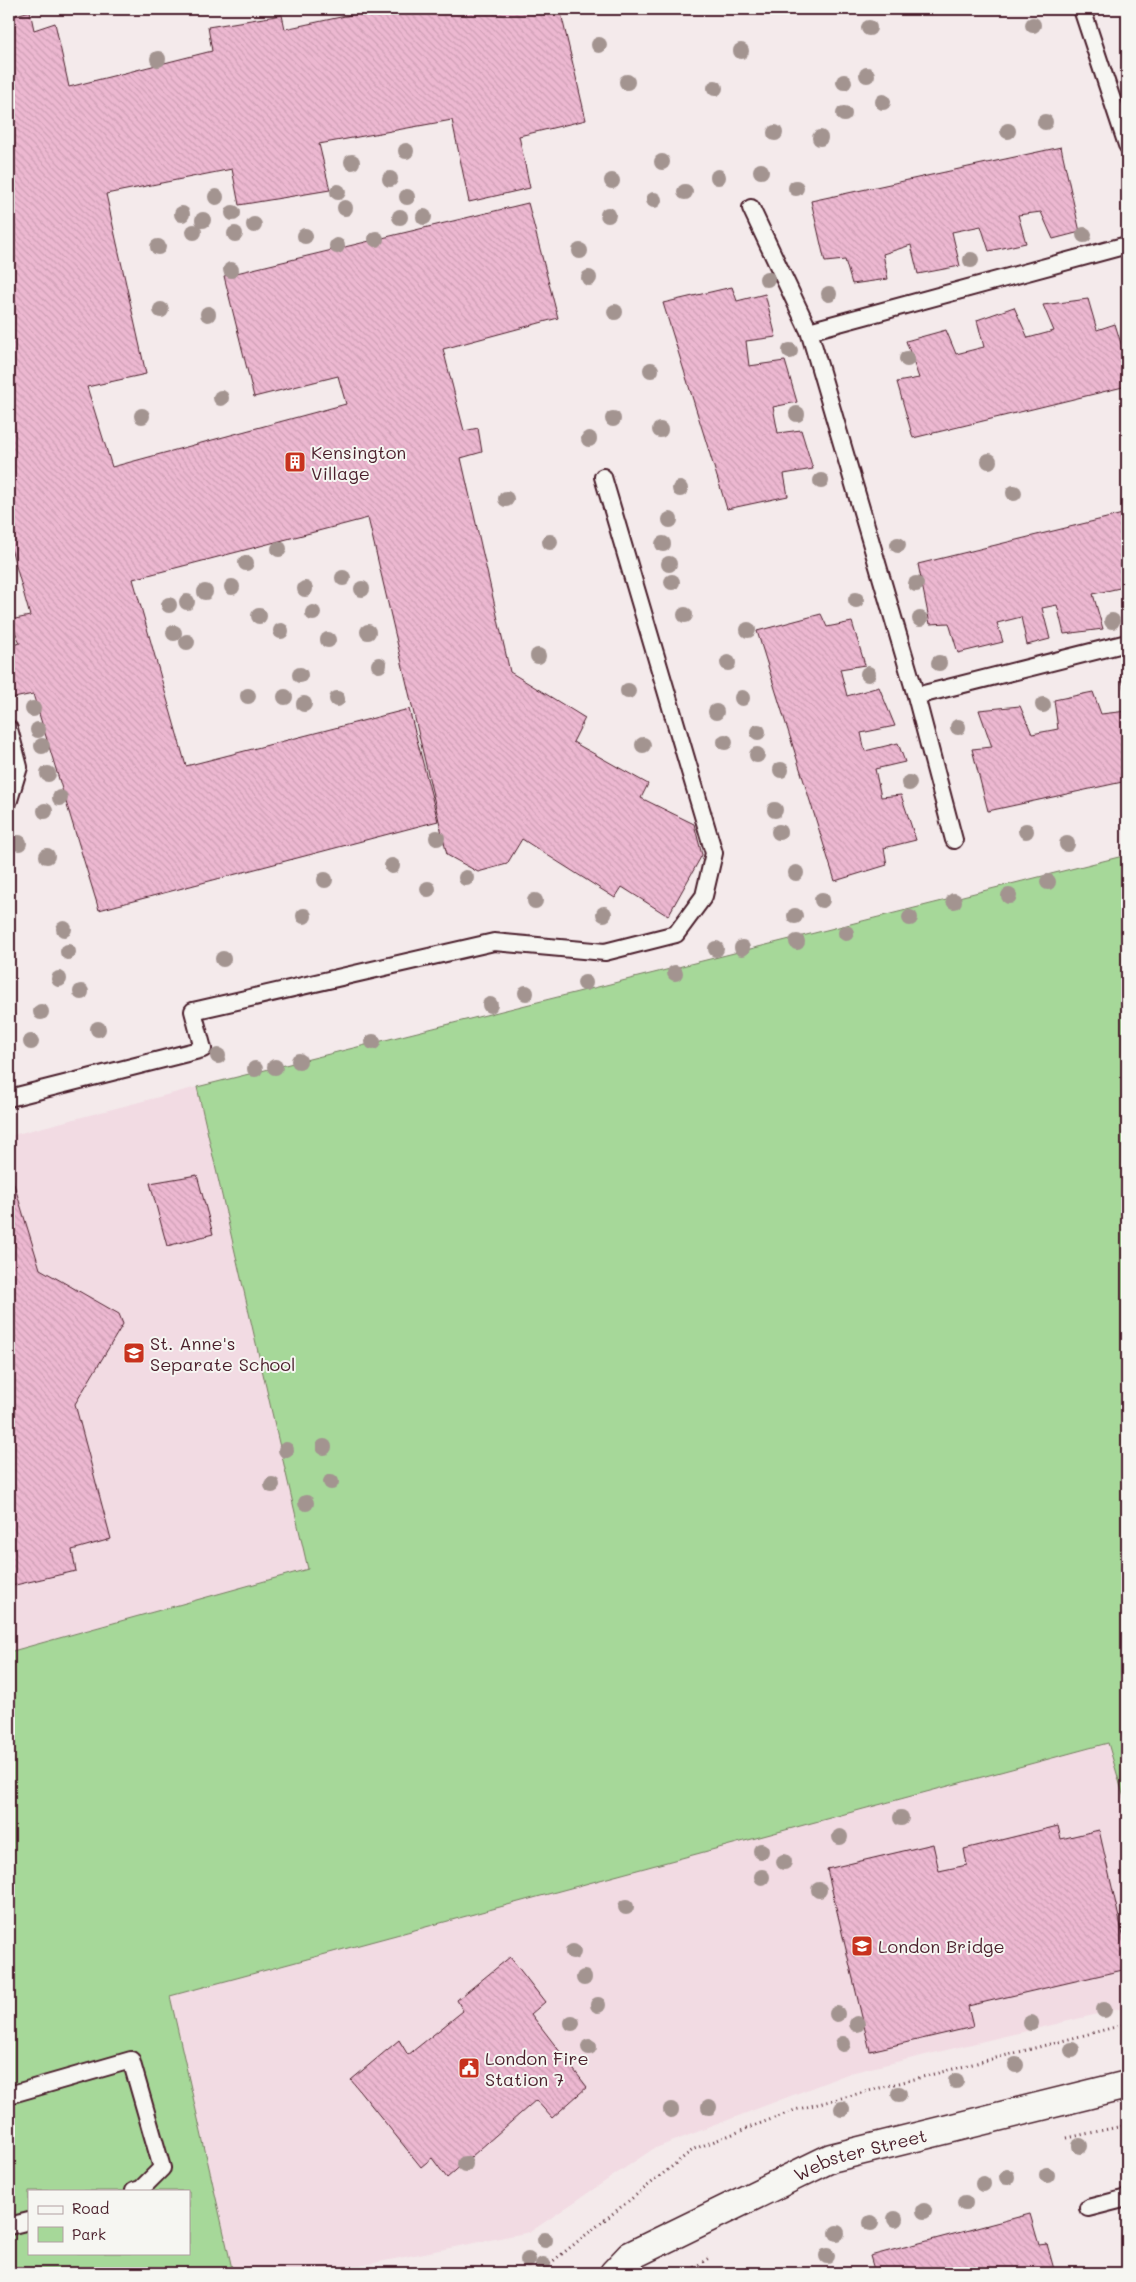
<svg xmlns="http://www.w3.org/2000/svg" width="1136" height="2282" font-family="Mali,sans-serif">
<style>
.built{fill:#f2dbe3}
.green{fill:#a6d899;stroke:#787c62;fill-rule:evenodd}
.building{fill:url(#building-back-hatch);stroke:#4a1f2b}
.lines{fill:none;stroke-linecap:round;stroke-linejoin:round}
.service-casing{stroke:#4a1f2b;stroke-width:20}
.tertiary-casing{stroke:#4a1f2b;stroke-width:31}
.path{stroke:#4a1f2b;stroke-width:3;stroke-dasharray:1 4;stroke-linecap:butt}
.service{stroke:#f6f6f2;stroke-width:16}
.tertiary{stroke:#f6f6f2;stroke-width:28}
.tree{fill:#a39490}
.labels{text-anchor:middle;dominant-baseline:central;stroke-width:4;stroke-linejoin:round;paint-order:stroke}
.poi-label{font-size:18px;fill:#4a1f2b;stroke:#f6f6f2;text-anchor:start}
.street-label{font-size:18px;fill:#4a1f2b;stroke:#f6f6f2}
</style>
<defs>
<pattern id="building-back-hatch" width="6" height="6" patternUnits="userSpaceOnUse" patternTransform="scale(1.25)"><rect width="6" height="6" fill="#edb8d1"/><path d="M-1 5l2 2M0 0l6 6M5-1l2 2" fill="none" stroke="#cd9eb4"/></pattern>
</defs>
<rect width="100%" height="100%" fill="#f4eaeb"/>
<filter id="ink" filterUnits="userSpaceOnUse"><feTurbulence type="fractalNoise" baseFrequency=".02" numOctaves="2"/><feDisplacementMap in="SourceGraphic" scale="10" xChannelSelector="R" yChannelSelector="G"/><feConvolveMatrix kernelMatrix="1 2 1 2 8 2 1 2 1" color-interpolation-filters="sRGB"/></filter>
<g filter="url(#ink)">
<!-- built -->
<path class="built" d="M197 1087 309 1569 9 1652V1136Z
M1109 1743 1127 1808V2007L850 2073 653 2149 530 2232 324 2273H233L170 1996Z"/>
<!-- green -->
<path class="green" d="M1127 855V1808L1108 1743 170 1996 233 2273H9V1652L308 1569 197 1087ZM29 2191H189V2253H29Z"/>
<!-- building -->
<path class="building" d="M378 9H560L586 120 519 136 530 188 469 202 452 120 319 144 330 190 239 205 232 169 106 194 146 374 87 387 112 467 346 404 338 376 254 397 224 276 528 203 558 318 443 349 464 431 478 428 482 452 461 458 510 672 585 718 573 742 648 784 641 798 694 824 702 855 668 916 622 887 615 898 522 839 507 864 478 872 447 855 368 518 133 579 186 766 409 709 438 821 99 910 33 694 9 699V646L20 643 10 620 30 616 9 541V17L30 11 34 30 55 23 69 87 212 51 208 27 282 15 285 29Z
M1061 147 1080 232 1053 239 1041 212 1018 215 1026 243 989 251 981 226 952 232 960 266 918 274 911 245 883 254 888 279 852 284 845 260 825 262 811 201Z
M732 287 737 301 765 294 776 337 746 341 749 366 785 361 797 402 773 407 778 433 801 430 813 469 784 474 788 496 727 509 663 303Z
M1088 299 1097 330 1115 324 1127 363V386L913 438 897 382 919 378 906 341 946 330 956 354 984 347 977 320 1014 307 1028 338 1054 331 1043 305Z
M1127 513V596L1124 587 1093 594 1103 629 1064 634 1057 605 1042 608 1050 639 1027 645 1021 617 997 623 1003 642 958 653 949 623 930 624 918 564Z
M821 614 827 627 852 622 865 665 840 669 847 696 879 687 895 726 861 733 865 751 898 743 905 762 875 769 881 797 901 795 916 840 884 848 887 865 835 881 757 631Z
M1127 675V699L1121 676Z
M1093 692 1101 714 1127 711V781L988 811 972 749 992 747 979 710 1020 706 1032 734 1058 729 1054 700Z
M9 1168 40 1269 119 1314 123 1324 75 1404 111 1539 72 1550 76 1571 11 1586 9 1578V1431L15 1429 9 1406Z
M197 1175 213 1234 167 1246 150 1183Z
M1058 1826 1061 1839 1099 1830 1127 1953V1969L968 2006 973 2027 870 2051 827 1869 933 1844 939 1871 967 1865 964 1849Z
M510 1957 545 2002 531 2014 587 2087 552 2118 536 2100 447 2178 432 2158 421 2167 351 2080 399 2040 408 2055 463 2011 457 2000Z
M1030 2214 1039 2245 1047 2244 1055 2273H875L870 2256Z"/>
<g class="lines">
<!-- service casing -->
<g class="service-casing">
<path id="service" d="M1082 9 1127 145
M751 208 809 331 916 696 954 840
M809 331 1127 245
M916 696 1127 643
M9 729 19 767 9 800
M9 1098 203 1049 193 1011 494 942 605 952 676 934 704 896 714 853 603 477
M9 2095 131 2060 162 2168 141 2189 134 2191
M1088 2208 1127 2198
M9 2226 29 2221"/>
</g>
<!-- tertiary casing -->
<g class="tertiary-casing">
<g id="tertiary">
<path id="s1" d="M614 2273 630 2256 831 2158 1127 2085"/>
</g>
</g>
<!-- path -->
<path class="path" d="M1067 2138 1127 2125
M538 2273 694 2149 795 2110 1127 2024
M686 2273 709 2258"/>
<!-- service -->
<use href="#service" class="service"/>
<!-- tertiary -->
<use href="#tertiary" class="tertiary"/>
</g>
<!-- trees -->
<g class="tree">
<circle cx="1033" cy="25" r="8"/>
<circle cx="869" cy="28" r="8"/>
<circle cx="599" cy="45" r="8"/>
<circle cx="741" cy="51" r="8"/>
<circle cx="158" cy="59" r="8"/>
<circle cx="867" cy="75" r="8"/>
<circle cx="627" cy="82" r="8"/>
<circle cx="844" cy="82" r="8"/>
<circle cx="715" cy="88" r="8"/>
<circle cx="883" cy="102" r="8"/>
<circle cx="844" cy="114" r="8"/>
<circle cx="1045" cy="122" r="8"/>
<circle cx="1008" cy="131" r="8"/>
<circle cx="775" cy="133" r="8"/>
<circle cx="820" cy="138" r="8"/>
<circle cx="406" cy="151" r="8"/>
<circle cx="352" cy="162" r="8"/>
<circle cx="662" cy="162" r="8"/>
<circle cx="761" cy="171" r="8"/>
<circle cx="718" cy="177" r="8"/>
<circle cx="390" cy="179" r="8"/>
<circle cx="612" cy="181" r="8"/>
<circle cx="796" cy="188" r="8"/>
<circle cx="338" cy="192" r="8"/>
<circle cx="685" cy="192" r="8"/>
<circle cx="216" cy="197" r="8"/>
<circle cx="407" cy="197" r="8"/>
<circle cx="654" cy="200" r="8"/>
<circle cx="345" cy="208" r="8"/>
<circle cx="233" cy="213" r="8"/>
<circle cx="182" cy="214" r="8"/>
<circle cx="608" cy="215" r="8"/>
<circle cx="400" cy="217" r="8"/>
<circle cx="424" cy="217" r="8"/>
<circle cx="203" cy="220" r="8"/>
<circle cx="254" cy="225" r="8"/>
<circle cx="194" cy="232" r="8"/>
<circle cx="235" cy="234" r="8"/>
<circle cx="1084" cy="235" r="8"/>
<circle cx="305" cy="236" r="8"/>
<circle cx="376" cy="239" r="8"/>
<circle cx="337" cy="246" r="8"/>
<circle cx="158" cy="247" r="8"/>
<circle cx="580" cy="251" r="8"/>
<circle cx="971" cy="260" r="8"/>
<circle cx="231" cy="270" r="8"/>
<circle cx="589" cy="278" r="8"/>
<circle cx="767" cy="279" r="8"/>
<circle cx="829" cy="294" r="8"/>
<circle cx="161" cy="310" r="8"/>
<circle cx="615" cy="312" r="8"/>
<circle cx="208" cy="314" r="8"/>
<circle cx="790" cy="351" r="8"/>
<circle cx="907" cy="359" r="8"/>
<circle cx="651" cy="370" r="8"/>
<circle cx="221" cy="398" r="8"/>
<circle cx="797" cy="414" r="8"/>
<circle cx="142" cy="416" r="8"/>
<circle cx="613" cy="419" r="8"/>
<circle cx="660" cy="430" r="8"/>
<circle cx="589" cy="439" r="8"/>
<circle cx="989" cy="461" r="8"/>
<circle cx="821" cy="481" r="8"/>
<circle cx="680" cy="489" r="8"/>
<circle cx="1014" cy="493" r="8"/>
<circle cx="506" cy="499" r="8"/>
<circle cx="670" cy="520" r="8"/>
<circle cx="550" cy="542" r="8"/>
<circle cx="663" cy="544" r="8"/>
<circle cx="898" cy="545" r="8"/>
<circle cx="279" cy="549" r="8"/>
<circle cx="246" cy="563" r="8"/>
<circle cx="669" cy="564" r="8"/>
<circle cx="343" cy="578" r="8"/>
<circle cx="672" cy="582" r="8"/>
<circle cx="916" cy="584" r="8"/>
<circle cx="232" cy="587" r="8"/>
<circle cx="305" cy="589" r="8"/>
<circle cx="362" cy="589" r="8"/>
<circle cx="205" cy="592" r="8"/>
<circle cx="856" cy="600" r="8"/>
<circle cx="187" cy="602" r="8"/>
<circle cx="169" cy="605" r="8"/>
<circle cx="313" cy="613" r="8"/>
<circle cx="685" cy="615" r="8"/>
<circle cx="259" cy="616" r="8"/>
<circle cx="920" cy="619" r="8"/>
<circle cx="1112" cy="621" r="8"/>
<circle cx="748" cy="630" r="8"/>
<circle cx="281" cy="631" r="8"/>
<circle cx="368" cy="632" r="8"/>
<circle cx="174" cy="633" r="8"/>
<circle cx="328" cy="640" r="8"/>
<circle cx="187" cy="642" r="8"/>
<circle cx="538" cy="656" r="8"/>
<circle cx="728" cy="663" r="8"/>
<circle cx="939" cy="663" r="8"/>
<circle cx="379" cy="665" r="8"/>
<circle cx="868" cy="674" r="8"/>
<circle cx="300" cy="675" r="8"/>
<circle cx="628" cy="691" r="8"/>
<circle cx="248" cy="696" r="8"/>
<circle cx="285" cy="697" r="8"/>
<circle cx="742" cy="698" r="8"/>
<circle cx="337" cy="699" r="8"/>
<circle cx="304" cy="704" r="8"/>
<circle cx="1043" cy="705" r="8"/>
<circle cx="33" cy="709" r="8"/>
<circle cx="716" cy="712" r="8"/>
<circle cx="958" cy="727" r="8"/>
<circle cx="38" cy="730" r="8"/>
<circle cx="758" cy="732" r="8"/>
<circle cx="725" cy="742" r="8"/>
<circle cx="643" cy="745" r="8"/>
<circle cx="42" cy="746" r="8"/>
<circle cx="757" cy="755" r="8"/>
<circle cx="781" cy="770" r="8"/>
<circle cx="48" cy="774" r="8"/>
<circle cx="909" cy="783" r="8"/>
<circle cx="60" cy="798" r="8"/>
<circle cx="775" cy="810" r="8"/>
<circle cx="45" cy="811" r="8"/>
<circle cx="1026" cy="831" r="8"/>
<circle cx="779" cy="832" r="8"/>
<circle cx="437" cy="838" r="8"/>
<circle cx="19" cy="843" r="8"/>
<circle cx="1067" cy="844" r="8"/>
<circle cx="47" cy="856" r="8"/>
<circle cx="392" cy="866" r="8"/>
<circle cx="796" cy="873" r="8"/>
<circle cx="466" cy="878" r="8"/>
<circle cx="325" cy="880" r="8"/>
<circle cx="1048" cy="882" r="8"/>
<circle cx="428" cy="889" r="8"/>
<circle cx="1009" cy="896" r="8"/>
<circle cx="822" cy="900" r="8"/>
<circle cx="535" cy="901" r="8"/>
<circle cx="954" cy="901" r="8"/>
<circle cx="604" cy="914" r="8"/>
<circle cx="304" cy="916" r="8"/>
<circle cx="795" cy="916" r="8"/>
<circle cx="910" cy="918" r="8"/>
<circle cx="64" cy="929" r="8"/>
<circle cx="846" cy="933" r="8"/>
<circle cx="797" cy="942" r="8"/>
<circle cx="742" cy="948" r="8"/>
<circle cx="716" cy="949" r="8"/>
<circle cx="68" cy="952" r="8"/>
<circle cx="223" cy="959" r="8"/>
<circle cx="675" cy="973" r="8"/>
<circle cx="59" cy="979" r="8"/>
<circle cx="585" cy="983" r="8"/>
<circle cx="81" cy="992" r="8"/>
<circle cx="526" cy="993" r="8"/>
<circle cx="490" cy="1005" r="8"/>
<circle cx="41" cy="1012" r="8"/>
<circle cx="98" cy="1029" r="8"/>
<circle cx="31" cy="1042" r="8"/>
<circle cx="373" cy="1042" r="8"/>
<circle cx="218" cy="1056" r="8"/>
<circle cx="299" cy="1061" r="8"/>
<circle cx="275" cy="1067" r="8"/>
<circle cx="255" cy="1069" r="8"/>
<circle cx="324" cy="1447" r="8"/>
<circle cx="286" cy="1450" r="8"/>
<circle cx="331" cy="1482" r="8"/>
<circle cx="272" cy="1485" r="8"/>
<circle cx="306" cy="1503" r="8"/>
<circle cx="901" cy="1818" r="8"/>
<circle cx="840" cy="1837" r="8"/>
<circle cx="761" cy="1851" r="8"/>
<circle cx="784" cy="1862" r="8"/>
<circle cx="762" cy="1877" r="8"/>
<circle cx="819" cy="1890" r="8"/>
<circle cx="626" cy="1907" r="8"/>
<circle cx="573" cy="1952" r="8"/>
<circle cx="584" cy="1978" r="8"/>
<circle cx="598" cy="2005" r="8"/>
<circle cx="1104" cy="2010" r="8"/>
<circle cx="837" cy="2014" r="8"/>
<circle cx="572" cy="2023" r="8"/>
<circle cx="1031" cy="2023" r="8"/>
<circle cx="857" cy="2024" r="8"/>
<circle cx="843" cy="2044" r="8"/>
<circle cx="589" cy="2047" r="8"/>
<circle cx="1072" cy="2050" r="8"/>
<circle cx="1016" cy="2065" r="8"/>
<circle cx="956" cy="2081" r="8"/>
<circle cx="899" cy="2094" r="8"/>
<circle cx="709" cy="2107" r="8"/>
<circle cx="842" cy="2109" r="8"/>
<circle cx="671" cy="2110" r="8"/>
<circle cx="1080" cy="2146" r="8"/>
<circle cx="465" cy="2164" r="8"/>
<circle cx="1047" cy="2175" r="8"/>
<circle cx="1007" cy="2177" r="8"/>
<circle cx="983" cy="2184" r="8"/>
<circle cx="965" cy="2203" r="8"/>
<circle cx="924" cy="2211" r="8"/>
<circle cx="895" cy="2219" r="8"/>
<circle cx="871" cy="2223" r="8"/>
<circle cx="837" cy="2233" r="8"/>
<circle cx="545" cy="2240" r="8"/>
<circle cx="827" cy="2256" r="8"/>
<circle cx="528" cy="2260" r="8"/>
<circle cx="543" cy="2265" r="8"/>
</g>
</g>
<!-- icons -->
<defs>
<g id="building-square" transform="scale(1.125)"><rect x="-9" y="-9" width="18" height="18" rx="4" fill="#c8321e" stroke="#f6f6f2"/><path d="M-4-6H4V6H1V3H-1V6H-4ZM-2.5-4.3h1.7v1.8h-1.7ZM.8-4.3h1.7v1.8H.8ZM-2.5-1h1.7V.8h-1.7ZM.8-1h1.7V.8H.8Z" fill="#fff"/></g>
<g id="school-square" transform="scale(1.125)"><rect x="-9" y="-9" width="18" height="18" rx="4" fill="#c8321e" stroke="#f6f6f2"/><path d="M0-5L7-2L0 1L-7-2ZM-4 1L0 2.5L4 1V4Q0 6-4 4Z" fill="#fff"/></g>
<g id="civic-square" transform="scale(1.125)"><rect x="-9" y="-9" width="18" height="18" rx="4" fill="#c8321e" stroke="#f6f6f2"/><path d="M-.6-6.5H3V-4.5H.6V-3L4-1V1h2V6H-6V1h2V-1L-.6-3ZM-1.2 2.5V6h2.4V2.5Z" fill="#fff"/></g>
</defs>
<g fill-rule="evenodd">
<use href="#building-square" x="295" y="462"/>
<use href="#school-square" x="134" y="1353"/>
<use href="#school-square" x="862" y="1946"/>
<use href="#civic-square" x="469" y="2068"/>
</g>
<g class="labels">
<!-- poi labels -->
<g class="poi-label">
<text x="311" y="452">Kensington<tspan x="311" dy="21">Village</tspan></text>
<text x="150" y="1343">St. Anne's<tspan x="150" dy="21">Separate School</tspan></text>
<text x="878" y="1946">London Bridge</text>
<text x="485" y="2058">London Fire<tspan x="485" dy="21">Station 7</tspan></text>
</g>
<!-- street labels -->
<g class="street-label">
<text stroke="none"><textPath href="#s1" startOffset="276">Webster Street</textPath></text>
</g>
</g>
<!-- margin -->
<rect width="1136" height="2282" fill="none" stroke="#f6f6f2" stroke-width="30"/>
<rect x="15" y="15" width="1106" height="2252" fill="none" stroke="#4a1f2b" stroke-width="2" filter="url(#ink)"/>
<!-- legend -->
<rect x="28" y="2190" width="162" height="65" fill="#f6f6f2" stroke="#b1a0a2"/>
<rect x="38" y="2206" width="25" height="8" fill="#f6f6f2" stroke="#b1a0a2"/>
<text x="72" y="2214" font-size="15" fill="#4a1f2b">Road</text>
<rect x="38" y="2227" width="25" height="15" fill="#a6d899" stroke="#b1a0a2"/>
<text x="72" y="2240" font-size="15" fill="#4a1f2b">Park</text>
</svg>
